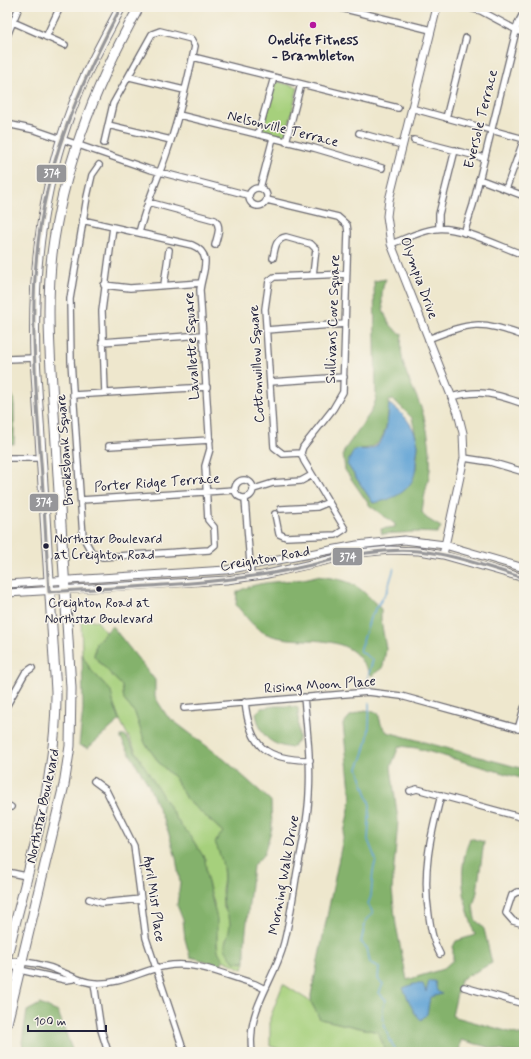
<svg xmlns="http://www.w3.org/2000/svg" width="531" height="1059" font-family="Mynerve,sans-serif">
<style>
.green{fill:#a6d07c;stroke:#64795c}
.forest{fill:#84b26c;stroke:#536a54;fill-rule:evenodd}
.water{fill:#61a3d5;stroke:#426288}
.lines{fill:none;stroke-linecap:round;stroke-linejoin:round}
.stream{stroke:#61a3d5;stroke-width:1.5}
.minor-casing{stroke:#69676e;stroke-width:8}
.tertiary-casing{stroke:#69676e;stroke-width:9}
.primary-casing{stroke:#69676e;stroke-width:11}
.minor{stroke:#fff;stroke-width:5.5}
.tertiary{stroke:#fff;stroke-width:7}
.primary{stroke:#fff;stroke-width:9}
.bus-1-casing{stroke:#f7f3e8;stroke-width:6}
.bus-1{stroke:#969699;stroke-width:3}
.poi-dot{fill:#b5179e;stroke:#f7f3e8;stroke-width:1.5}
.bus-dot{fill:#22223b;stroke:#f7f3e8;stroke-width:1.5}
.labels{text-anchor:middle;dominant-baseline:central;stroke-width:3;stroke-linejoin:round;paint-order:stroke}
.bus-label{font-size:13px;fill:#22223b;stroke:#f7f3e8;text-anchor:start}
.poi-label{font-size:14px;font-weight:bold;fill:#22223b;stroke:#f7f3e8}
.street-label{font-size:14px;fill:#22223b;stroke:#f7f3e8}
.line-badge{stroke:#f7f3e8;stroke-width:1.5}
.badge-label{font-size:11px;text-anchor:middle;font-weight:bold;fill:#fff}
</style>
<rect width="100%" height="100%" fill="#f7f3e8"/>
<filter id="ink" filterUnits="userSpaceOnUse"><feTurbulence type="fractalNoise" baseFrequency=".025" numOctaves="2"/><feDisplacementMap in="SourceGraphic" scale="8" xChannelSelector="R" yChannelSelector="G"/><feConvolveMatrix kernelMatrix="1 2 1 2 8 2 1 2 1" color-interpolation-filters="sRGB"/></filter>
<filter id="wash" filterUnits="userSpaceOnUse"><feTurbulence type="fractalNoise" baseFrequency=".012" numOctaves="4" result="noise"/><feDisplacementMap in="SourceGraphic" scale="16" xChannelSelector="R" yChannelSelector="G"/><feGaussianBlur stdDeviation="0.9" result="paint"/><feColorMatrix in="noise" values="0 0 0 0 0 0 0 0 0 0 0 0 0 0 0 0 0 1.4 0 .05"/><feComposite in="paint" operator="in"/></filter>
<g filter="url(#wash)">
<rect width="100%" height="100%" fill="#eee7cd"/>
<!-- green -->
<path class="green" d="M275 81 298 87 285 140 262 134Z
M81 618 97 621 106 632 96 643 94 656 122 686 124 700 135 713 145 743 160 764 175 778 186 799 223 832 215 842 222 857 224 879 222 889 223 906 229 917 240 963 245 962 243 969 223 960 218 951 214 903 207 879 205 859 189 834 181 826 147 773 120 720 114 706 111 691 90 669 82 654Z
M283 984 311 1002 320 1019 378 1032 386 1052H289L270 1046V1018Z"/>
<!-- forest -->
<path class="forest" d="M386 279C377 296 383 326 402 334 397 372 417 387 425 421 429 437 431 454 430 470 428 484 423 498 422 512L426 518 441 527 437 533 417 532 382 534 381 529 395 527V524L370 506 345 470 343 454 345 449 371 412 376 399 374 281ZM394 400 412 418 418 446 416 469 373 503 347 464 360 449C386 449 387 425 389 404L388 401Z
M7 392 11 393 14 399V444H7Z
M316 576C352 580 356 583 381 609V620L386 649 383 667 372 676C366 668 359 655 351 650 326 634 294 645 267 634 254 629 245 615 236 605L237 592C262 578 290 584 316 576Z
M112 626 155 680V697L167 716 225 760 271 801 272 828 264 854 253 866 245 940V962H234C217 942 229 944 230 923 230 916 225 912 224 906 221 897 224 887 224 878 224 865 220 854 215 842L223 832 186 799 175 778 160 764 145 743 135 713 124 700 122 686 94 656 96 643Z
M82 654 90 669 111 691 114 706 120 720 88 748 79 745 83 710Z
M275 706H290L298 708 299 739 292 748C269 745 260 735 256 713L261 708Z
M365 710 378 713 381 724 387 732 524 769V779L416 748 399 746 391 767 398 821 392 890 396 925 407 980 443 969 453 960V947L456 941 475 935C464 900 456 874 470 838L484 842 477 892 473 906 475 919 484 929 492 963 460 980 452 1016 524 1036V1052H507L461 1040 459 1052H386L378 1032 320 1019 311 1002V995L351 799 343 724 350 716Z
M121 736H126L181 826 189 834 205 859 207 879 217 919V944L218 951 223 960 221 965 190 957 185 939 183 920 177 905 180 883 176 858 168 831 148 784 121 739Z
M40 1004 58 1012 73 1052H24L22 1042 27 1011Z"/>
<!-- water -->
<path class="water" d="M389 404C404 412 416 429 418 445 418 450 416 456 416 461 416 468 415 478 410 484 402 496 386 501 373 503L347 464 354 450C359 449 365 450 370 449 387 445 388 418 389 404Z
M429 981H435L437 991 442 994 430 997 427 1014 421 1020 414 1012 403 988 414 984H423L426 992Z"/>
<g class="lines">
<!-- stream -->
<path class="stream" d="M368 684V676L373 660 360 651 370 618 387 591 394 568
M369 703C370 729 369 743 358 768L370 805 368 840 376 860 373 871 371 896 368 904 373 913 366 920 361 942 367 948 370 963 379 967 378 979 383 984 379 993 386 1000C377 1017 388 1035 396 1052"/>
</g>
</g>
<g filter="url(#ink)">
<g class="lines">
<!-- minor casing -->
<g class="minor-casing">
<path id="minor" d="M337 7 431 30
M466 7 481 11 524 34
M13 22 65 45
M7 36 19 7
M46 37 60 7
M193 57 398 108
M130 77 184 90
M411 108 524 139 506 189
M179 115 314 148 382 168
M446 118 466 38
M7 124 35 130 148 169 248 195
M108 125 171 140
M359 133 402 145
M258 134 274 77
M414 140 484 158
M286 142 301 84
M104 143 113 104 152 34 160 31 191 39 195 46C187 84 178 122 165 158 156 183 145 207 139 233
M479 179 524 196
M249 197a9 9 0 1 1 18 0a9 9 0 1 1-18 0Z
M260 188 273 138
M267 200 338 217 347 225 348 232 343 392 333 409 303 447 301 453 304 461 345 529 336 535 286 537 279 534 275 514
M148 202 215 220C222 227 217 236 215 245
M82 220 192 245C214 254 202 272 200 290L210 449 205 466 208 520 214 527 215 545 209 550 102 557 91 551 83 537 71 361 70 299 87 197 92 175 99 165
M439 228V214L455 150
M464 233 473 205 518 23 524 12
M391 244C405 239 420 231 435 229 458 225 501 247 524 255
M273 258C275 249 275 239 286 237L311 244 316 249 313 275
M104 285 130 288 201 283
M164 285 169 250
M266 330 345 324
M428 339C472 322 479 320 524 336
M102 342 203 335
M7 359 35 358
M270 382 344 377
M105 393 102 311 113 227
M73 395 207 387
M451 397C481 389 496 394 524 404
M109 446 210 440
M301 453 283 454 274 447 265 309 269 281 274 277 346 274
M7 458H41
M464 458 490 462 524 472
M235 489a9 9 0 1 1 18 0a9 9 0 1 1-18 0Z
M254 489 273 483 301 481 312 475
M245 499 251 576
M81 500 235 490
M281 509 317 507 329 502
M245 702C250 747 265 760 310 760
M7 705 25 673 32 668
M184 708 368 692 401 696 524 730
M518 729 524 708
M94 781 106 790 134 846 146 938 184 1052
M410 791 417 789 524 818
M7 805 11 807
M7 872 26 876
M524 892H517L512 895 506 913 513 921 524 924
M89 899 102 903 141 899
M440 954C433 942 431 930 429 916 422 872 430 838 441 795
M7 961C25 961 47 965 64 973 74 977 83 983 95 983 121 985 142 970 166 966 195 960 227 976 255 984L265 989
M7 962 20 970 66 980 73 979
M94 983 101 1030 108 1052
M464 987 524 1004
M252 1052C246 1009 274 983 284 943 290 920 293 895 297 872 302 846 308 820 309 794 311 761 307 729 304 697"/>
</g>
<!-- tertiary casing -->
<g class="tertiary-casing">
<path id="tertiary" d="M437 7 389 200 387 216 391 244 458 413 463 433 464 458 443 555
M7 584 226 570 357 545 404 540 445 545 524 568
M7 593 227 580 263 575 359 553 390 550 419 551 443 555 524 578"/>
</g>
<!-- primary casing -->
<g class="primary-casing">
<path id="primary" d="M7 956C28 869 57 781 56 691L35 358C32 263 43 177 80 88 92 60 107 34 121 7
M7 1023 64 785 70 746 71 688C66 606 61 524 56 443 52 380 45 316 52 254 63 165 96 84 139 7"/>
</g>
<!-- minor -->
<use href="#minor" class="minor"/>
<!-- tertiary -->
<use href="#tertiary" class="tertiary"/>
<!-- primary -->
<use href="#primary" class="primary"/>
<!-- bus-1 casing -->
<g class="bus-1-casing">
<path id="bus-1" d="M121 7C90 66 62 126 47 191 27 276 34 365 40 450 44 497 46 545 49 592 119 587 191 586 260 575 314 568 363 546 418 551 454 554 490 568 524 578"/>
</g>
<!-- bus-1 -->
<use href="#bus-1" class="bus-1"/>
</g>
</g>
<!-- markers -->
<circle class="poi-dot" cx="313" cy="25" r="4"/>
<g class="bus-dot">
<circle cx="46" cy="546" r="3.5"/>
<circle cx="99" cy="589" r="3.5"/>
</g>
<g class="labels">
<!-- bus labels -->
<g class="bus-label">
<text x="54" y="539">Northstar Boulevard<tspan x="54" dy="16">at Creighton Road</tspan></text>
<text x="99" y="603" text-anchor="middle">Creighton Road at<tspan x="99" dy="16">Northstar Boulevard</tspan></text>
</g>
<!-- poi labels -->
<g class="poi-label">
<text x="313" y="40">Onelife Fitness<tspan x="313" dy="16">- Brambleton</tspan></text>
</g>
<!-- street labels -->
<g class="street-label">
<text transform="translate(481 119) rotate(-76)">Eversole Terrace</text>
<text transform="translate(283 129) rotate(14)">Nelsonville Terrace</text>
<text transform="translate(419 278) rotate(70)">Olympia Drive</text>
<text transform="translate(333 319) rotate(-88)">Sullivans Cove Square</text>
<text transform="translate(192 346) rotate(-93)">Lavallette Square</text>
<text transform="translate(257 364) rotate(-93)">Cottonwillow Square</text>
<text transform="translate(65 450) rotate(-94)">Brooksbank Square</text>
<text transform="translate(157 483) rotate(-4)">Porter Ridge Terrace</text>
<text transform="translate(265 559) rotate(-10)">Creighton Road</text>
<text transform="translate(320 685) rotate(-4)">Rising Moon Place</text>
<text transform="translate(43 806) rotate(-78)">Northstar Boulevard</text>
<text transform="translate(284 875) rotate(-80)">Morning Walk Drive</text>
<text transform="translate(154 899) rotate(82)">April Mist Place</text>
</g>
</g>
<g class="line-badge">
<rect x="36" y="164" width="31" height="19" rx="4" fill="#969699"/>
<rect x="29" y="493" width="30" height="19" rx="4" fill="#969699"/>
<rect x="332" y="547" width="31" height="19" rx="4" fill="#969699"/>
</g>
<g class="badge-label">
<text x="52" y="177">374</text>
<text x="44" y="506">374</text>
<text x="348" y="561">374</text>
</g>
<!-- margin -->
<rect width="531" height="1059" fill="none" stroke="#f7f3e8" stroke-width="24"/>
<!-- scale -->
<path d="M28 1025v6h78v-6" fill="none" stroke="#22223b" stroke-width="2"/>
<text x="34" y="1025" font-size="12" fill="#22223b" stroke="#f7f3e8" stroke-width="3" paint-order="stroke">100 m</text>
</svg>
